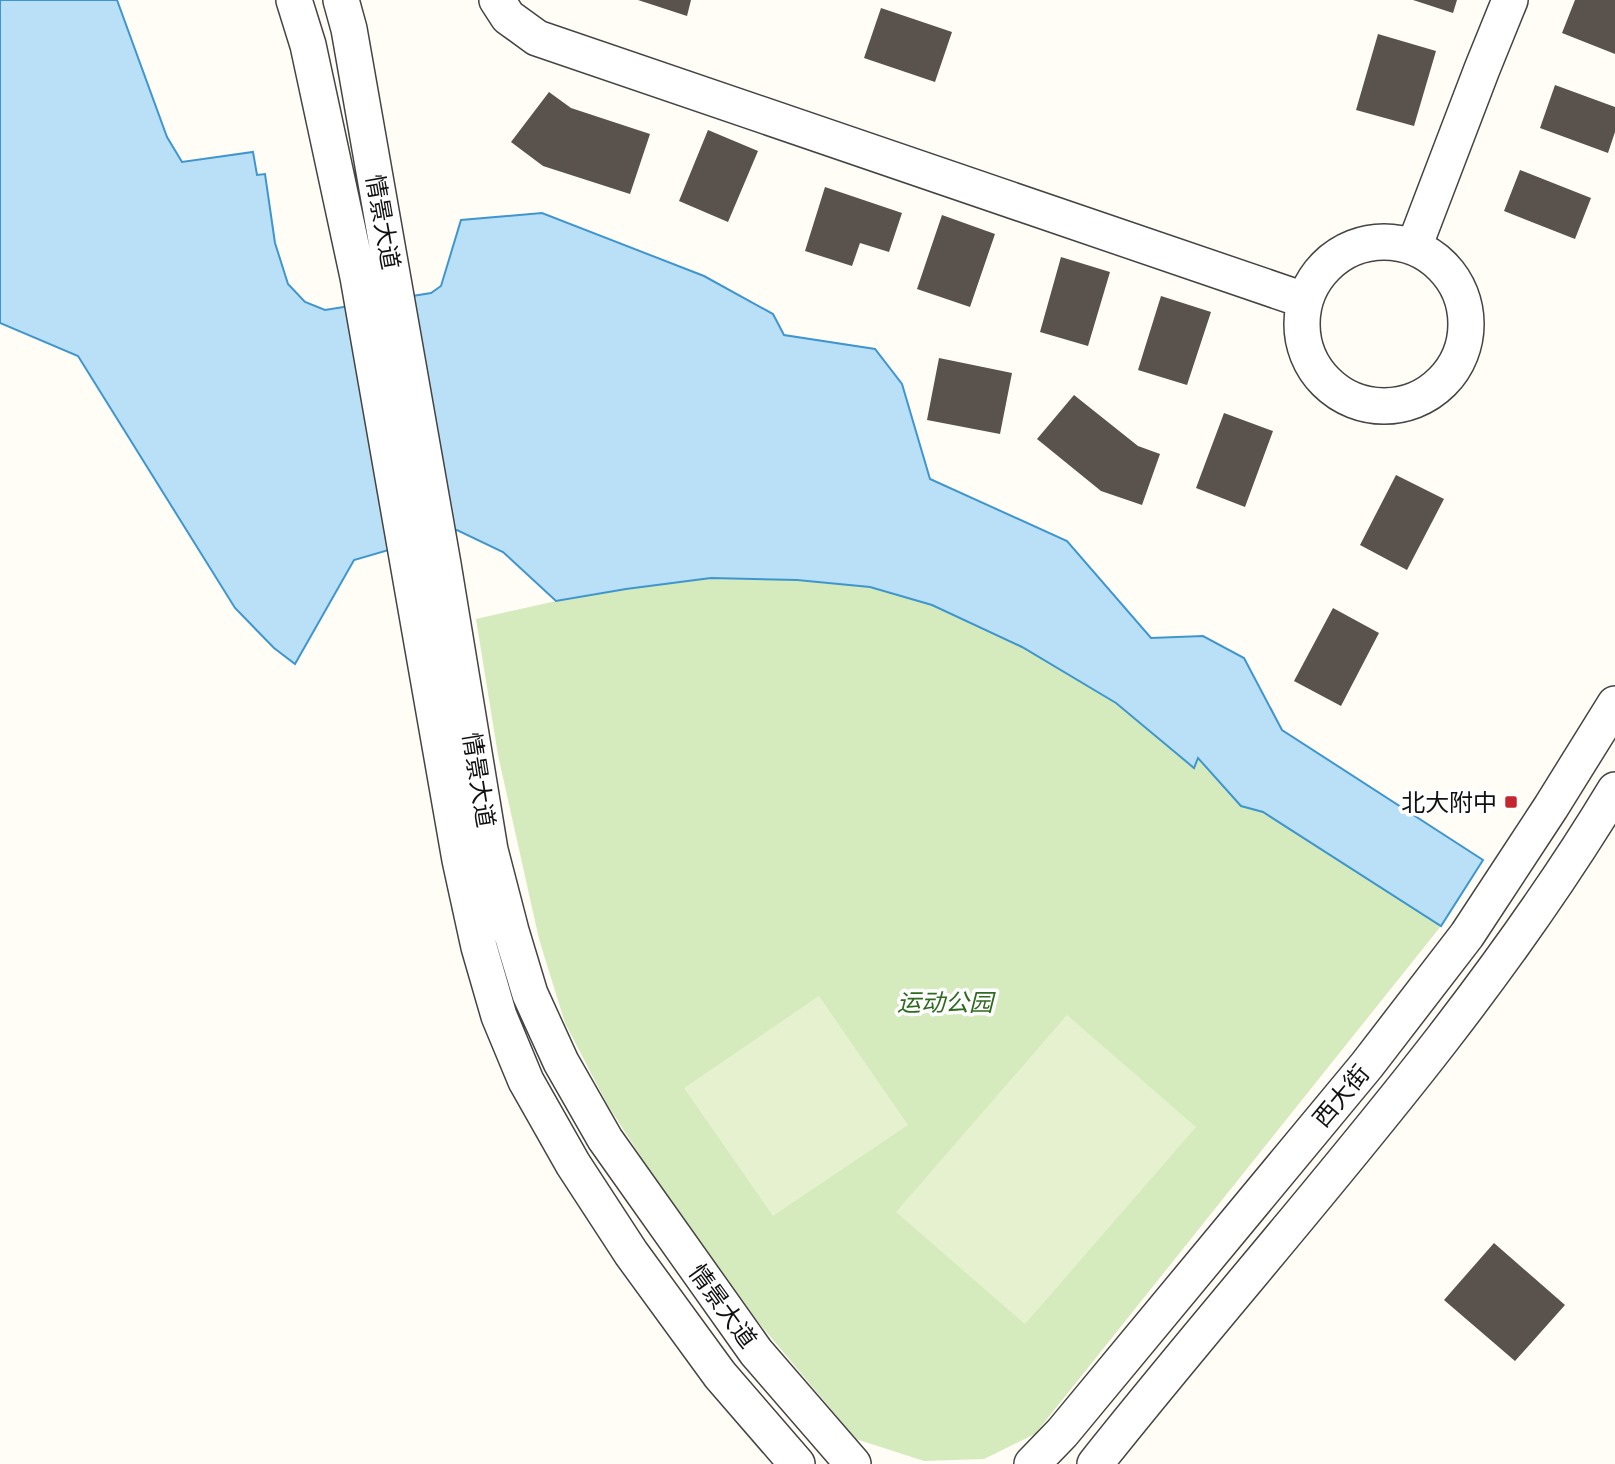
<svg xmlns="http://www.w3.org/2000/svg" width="1615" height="1464" font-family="'Zilla Slab','Noto Sans SC',serif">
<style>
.green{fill:#d5ebbd}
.pitch{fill:#e6f2cf}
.water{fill:#b9e0f7;stroke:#3f96cf;stroke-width:2}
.building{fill:#5a524d}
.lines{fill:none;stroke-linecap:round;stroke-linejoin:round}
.minor-casing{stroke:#444;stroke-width:38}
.minor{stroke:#fff;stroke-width:35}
.poi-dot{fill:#c4262e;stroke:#fff;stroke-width:2.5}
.labels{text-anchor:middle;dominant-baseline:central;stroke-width:7;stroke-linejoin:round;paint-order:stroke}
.street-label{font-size:24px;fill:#111;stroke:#fff}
.poi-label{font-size:24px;fill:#111;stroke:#fff;text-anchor:end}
.park-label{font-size:24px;font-style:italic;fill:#2f6b1f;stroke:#fff}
</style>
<rect width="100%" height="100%" fill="#fffdf5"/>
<!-- green -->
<path class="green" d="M711 578 797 580 870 587 932 605 1022 647 1116 703 1193 768 1197 757 1241 806 1263 812 1441 926 1035 1434 984 1459 924 1461 856 1439 711 1266 607 1104 565 1023 539 939 498 755 476 619 556 601 626 589Z"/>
<!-- pitch -->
<path class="pitch" d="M819 996 908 1125 773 1216 684 1088Z
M1067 1015 1196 1127 1025 1324 896 1212Z"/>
<!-- water -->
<path class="water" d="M0 0H117L167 137 182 162 253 152 257 175 265 174 275 243 288 284 305 302 325 310 431 293 441 286 461 220 542 213 704 276 773 314 784 335 875 349 902 384 930 479 1067 541 1151 638 1203 636 1244 658 1282 730 1483 860 1441 926 1263 812 1241 806 1198 758 1194 768 1116 703 1022 647 932 605 870 587 797 580 711 578 626 589 556 601 503 552 457 530 354 560 295 664 274 648 235 608 78 356 0 323Z"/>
<!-- building -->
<path class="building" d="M638 0H691L687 16Z
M1413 0H1457L1453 13Z
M1575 0H1615V54L1562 33Z
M881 8 952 32 935 82 864 58Z
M1378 34 1436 51 1414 126 1356 110Z
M1555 85 1615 107V132L1608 153 1540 128Z
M549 92 571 108 650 134 630 194 543 166 511 142Z
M708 130 758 151 728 222 679 201Z
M1520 170 1591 198 1575 239 1504 211Z
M825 187 902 213 889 252 860 243 852 266 805 251Z
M942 215 995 234 970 307 917 289Z
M1061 257 1110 272 1088 346 1040 332Z
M1161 296 1211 312 1187 385 1138 370Z
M939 358 1012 373 1000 434 927 420Z
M1074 395 1138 446 1160 454 1142 505 1101 491 1037 439Z
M1224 413 1273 431 1245 507 1196 488Z
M1396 475 1444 499 1407 570 1360 545Z
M1333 608 1379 633 1341 706 1294 681Z
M1494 1243 1565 1305 1515 1361 1444 1300Z"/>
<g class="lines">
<!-- minor casing -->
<g class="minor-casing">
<path id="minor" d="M294 0 308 45 358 277 460 860 479 947 499 1016 526 1081 573 1164 631 1253 720 1375 797 1464
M341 0 349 29 443 564 490 850 511 931 530 994 561 1062 605 1139 756 1352 853 1464
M497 0 508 17 537 38 1304 300
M1302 324a82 82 0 1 1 164 0a82 82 0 1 1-164 0Z
M1414 247 1482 69 1510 0
M1032 1464 1062 1433 1367 1065 1467 935 1551 807 1615 704
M1095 1464C1271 1242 1468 1034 1615 790"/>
</g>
<!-- minor -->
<use href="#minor" class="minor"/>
</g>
<!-- markers -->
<rect class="poi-dot" x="1504" y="795" width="14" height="14" rx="3.5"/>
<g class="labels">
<!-- street labels -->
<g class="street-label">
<text transform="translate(383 222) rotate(80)">情景大道</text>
<text transform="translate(479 780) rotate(81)">情景大道</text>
<text transform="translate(1341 1096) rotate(-50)">西大街</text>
<text transform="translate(723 1306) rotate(54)">情景大道</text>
</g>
<!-- poi labels -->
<g class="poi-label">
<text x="1497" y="802">北大附中</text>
</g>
<!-- park labels -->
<g class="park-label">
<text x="945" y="1002">运动公园</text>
</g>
</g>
</svg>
